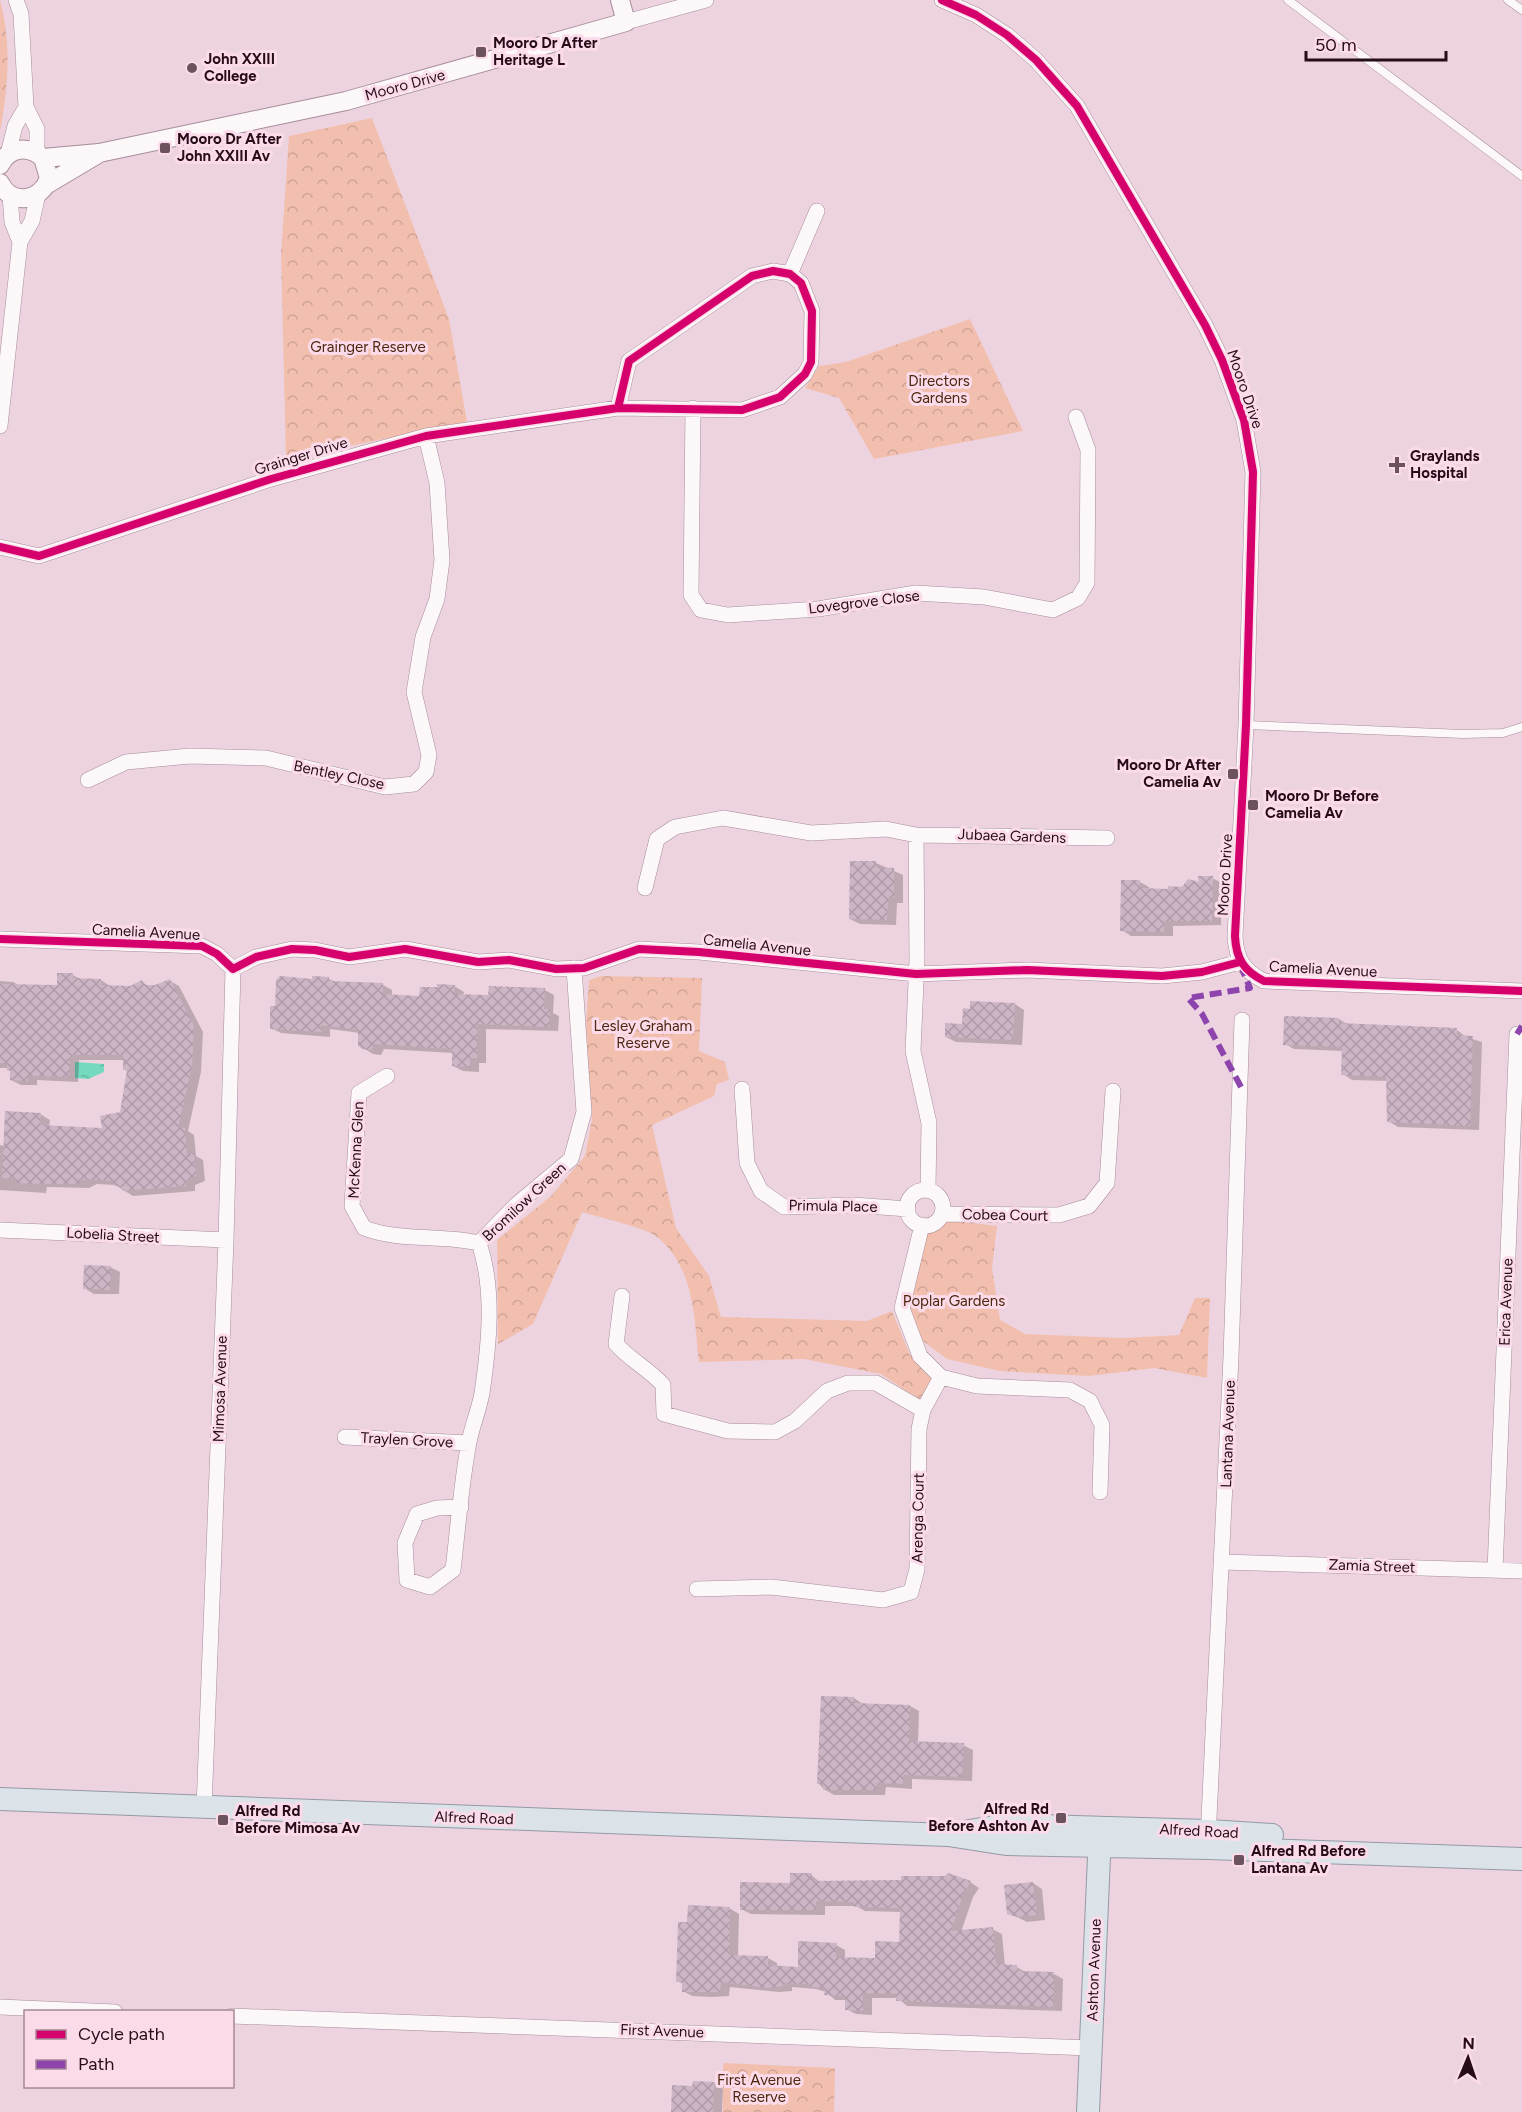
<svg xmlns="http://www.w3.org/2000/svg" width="1522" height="2112" font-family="Figtree,sans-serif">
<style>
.park{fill:url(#park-crowns)}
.water{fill:url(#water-ripples)}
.shadow{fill:#0003}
.building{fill:url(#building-cross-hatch)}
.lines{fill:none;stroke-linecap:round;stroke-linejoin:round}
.service-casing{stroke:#a68d99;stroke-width:9}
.minor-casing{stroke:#a68d99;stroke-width:16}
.tertiary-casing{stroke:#a68d99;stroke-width:20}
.primary-casing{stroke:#9499a6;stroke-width:24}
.service{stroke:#fcf8fa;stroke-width:8}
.minor{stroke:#fcf8fa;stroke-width:15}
.tertiary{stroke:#fcf8fa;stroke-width:18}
.primary{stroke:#dce3e8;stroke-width:22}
.quiet{stroke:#8e44ad;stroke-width:6;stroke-dasharray:12 6;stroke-linecap:butt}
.cycleway-casing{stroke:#fbdbe9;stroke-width:11}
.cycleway{stroke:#d6006c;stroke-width:8}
.poi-dot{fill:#6c515e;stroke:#fbdbe9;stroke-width:2}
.labels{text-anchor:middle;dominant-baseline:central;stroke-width:6;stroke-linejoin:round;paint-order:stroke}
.poi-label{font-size:15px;font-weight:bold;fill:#260b19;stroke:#fbdbe9;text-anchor:start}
.street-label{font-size:15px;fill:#260b19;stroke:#fbdbe9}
.park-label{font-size:15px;fill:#4e260e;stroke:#fbdbe9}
</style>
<defs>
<pattern id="park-crowns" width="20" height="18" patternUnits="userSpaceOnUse" patternTransform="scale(1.5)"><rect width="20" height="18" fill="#f2bfaf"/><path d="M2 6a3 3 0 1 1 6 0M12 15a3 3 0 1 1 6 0" fill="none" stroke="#cfa396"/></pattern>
<pattern id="water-ripples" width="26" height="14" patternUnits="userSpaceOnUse" patternTransform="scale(1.5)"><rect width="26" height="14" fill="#74d9be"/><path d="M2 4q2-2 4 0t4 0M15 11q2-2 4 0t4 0" fill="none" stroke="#64b9a3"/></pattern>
<pattern id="building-cross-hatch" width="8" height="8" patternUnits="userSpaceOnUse" patternTransform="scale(1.5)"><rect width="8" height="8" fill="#ccb5c5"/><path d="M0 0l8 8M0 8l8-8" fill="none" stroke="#af9aa9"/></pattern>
</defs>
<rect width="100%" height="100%" fill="#edd3df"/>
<!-- park -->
<path class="park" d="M0 0C12 44 8 87 0 132Z
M372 118 449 319 467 422 286 459 281 254 289 136Z
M970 319 1023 431 874 459 839 398 805 388 819 366 846 362Z
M601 976 702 978 699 1051 725 1062 729 1080 717 1084 714 1096 652 1125 676 1228 709 1276 721 1317 867 1321 892 1311 910 1355 933 1377 920 1400 881 1374 804 1359 699 1362C694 1318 695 1268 657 1237 647 1228 598 1217 582 1212L533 1324 498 1344 497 1240 551 1196 585 1156 592 1119 586 1024 589 980Z
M947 1220 997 1226 992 1268 1000 1320 1025 1334 1123 1338 1179 1335 1195 1298H1210L1207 1378 1154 1368 1089 1376 1000 1371 947 1359 923 1341 909 1307 920 1234Z
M723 2063 835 2068 834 2112H723Z"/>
<!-- water -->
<path class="water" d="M75 1062 104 1064V1072L88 1079 75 1078Z"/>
<!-- shadow -->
<path class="shadow" d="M876 863 903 875V903H897L896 925 860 924 850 919Z
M1212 878 1222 883 1221 925 1173 926V936H1131L1122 930 1140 882 1149 887V890H1170Z
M73 975 82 980H101L110 986 131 987 142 982 150 987 170 981 179 986 203 1032 201 1072 188 1131 194 1135 196 1156 203 1160 205 1181 195 1185V1191L133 1196 115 1185 97 1184 89 1188 47 1187 46 1193 0 1190V1145L5 1146 40 1114 50 1120 49 1127 104 1130 122 1114 128 1072 124 1069V1060H79L78 1082 37 1080V1085H21L11 1080 12 1072 8 1068H0V981L13 982 20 986H58Z
M329 979 337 983 383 985 392 990V996L421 997 454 986 464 992 463 996H490L545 990 554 995 553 1013 559 1016 558 1031 486 1029V1063H479V1072L463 1071 453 1066 454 1053 384 1049 381 1055 373 1054 363 1048 360 1033 330 1029V1037L281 1033 271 1028 276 1007 313 981Z
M1015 1004 1024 1010 1022 1045 956 1042 946 1037Z
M1286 1018 1339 1019 1349 1025 1457 1030 1466 1037 1482 1042 1479 1130 1398 1127 1388 1121V1081L1352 1080 1343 1074 1344 1051 1294 1049 1285 1044Z
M110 1267 120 1272 119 1294H94L84 1288Z
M854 1698 863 1704 910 1706 919 1711 918 1743 963 1745 973 1750 972 1781 912 1779V1789L886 1787 885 1795H834L824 1789 818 1783Z
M811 1875 821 1883 970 1882 979 1888 973 1897 961 1932 992 1929 1002 1934 1005 1966 1017 1967 1027 1973 1054 1974 1063 1979 1062 2011 907 2006 898 1998H872V2015L856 2014 846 2009V2000H835L826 1992 816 1989 792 1987V1991L779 1992 730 1987 729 1996 711 1997 692 1996 683 1991V1984L677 1981 689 1924 729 1908 739 1914 738 1957 768 1958 777 1963V1967L800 1969 836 1945 845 1950V1959L876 1960 900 1944 901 1912 865 1911 856 1906H825V1915L751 1914 741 1909Z
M1033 1883 1042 1889 1045 1920 1027 1922 1009 1913Z
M694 2082 714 2083 723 2089 722 2112H672L694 2088Z"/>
<!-- building -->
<path class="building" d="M850 861H876V867L894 868V898H888L887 920 849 919Z
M1198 876H1213L1212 921H1164V932L1120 931 1121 880H1140V888L1168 889V886L1182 887 1188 879 1199 882Z
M57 973H73V978L101 979V985L130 986 142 980 145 985H155L170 979 194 1026 192 1066 178 1128H185L187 1154 194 1153 196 1176 186 1180V1186L123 1191 121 1185 114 1186 113 1181 87 1179 80 1181V1184H38L16 1183V1179L2 1178 5 1111 41 1113 40 1125 102 1128 100 1116 120 1112 127 1070H123V1055H70L69 1077 28 1076V1081L10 1080V1071L7 1070V1064L0 1063V984L57 985Z
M280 976 312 979V976L329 977V981L383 983V994L419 996 420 987H437V984L455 985 454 994 488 995 489 986 545 988 544 1009H550L549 1027 477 1024V1058H470V1067L452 1066V1049L375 1044 371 1050 362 1049 358 1045V1030L321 1025V1032L270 1029V1006H275L276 980Z
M970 1001 1015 1003 1013 1040 945 1037V1023L962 1024 963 1008 970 1009Z
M1284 1016 1339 1018V1023L1457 1028V1035L1473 1036 1470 1126 1387 1122 1386 1077 1341 1075 1342 1047 1283 1045Z
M84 1265 111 1266 110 1290 83 1289Z
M821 1696 854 1697V1703L910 1705 909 1741 964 1743 962 1777 903 1775V1784L877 1783 876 1790H823V1784H817Z
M790 1873H812V1881L901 1880V1876H945L948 1873 971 1881 964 1892 951 1931 993 1927 996 1964 1017 1965V1971L1054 1972 1053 2007 896 2001V1994L863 1993V2011L845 2010V1996L824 1995 825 1988 811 1987 810 1984 783 1983V1986L768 1988 721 1982 720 1992H682V1982H676L678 1922H687L688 1905 730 1907 729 1955 768 1956V1965L798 1967V1941L837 1943 836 1957 875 1958V1941L899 1942 900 1908 854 1907V1902L816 1901V1910H740V1882L790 1883Z
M1033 1882 1037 1915 1017 1917 1007 1914 1004 1885Z
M693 2081 714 2082 713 2112H671L672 2085 692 2086Z"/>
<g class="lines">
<!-- service casing -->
<g class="service-casing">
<path id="service" d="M1288 0 1522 176
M1508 0 1522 10
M1246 725 1463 734 1503 733 1522 727"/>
</g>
<!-- minor casing -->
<g class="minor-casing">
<path id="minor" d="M16 0 21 14 26 107 37 129V153
M942 0 976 15 1007 35 1036 60 1077 106 1205 325 1222 360 1244 420 1253 472 1246 725 1235 936C1236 959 1244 971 1264 981L1522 991
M626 22 706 0
M8 154 15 126 26 107
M10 195 12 222 20 242
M790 274 817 211
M693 408 691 595 701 610 728 615 818 609 916 593 984 597 1053 610 1078 598 1087 583 1088 450 1076 417
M0 426 20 242 32 221 38 194
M0 547 39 556 271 479 426 436 618 408 742 410 780 397 805 374 811 362 812 311 801 283 790 274 773 271 752 276 629 361 618 408
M88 780 126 762 190 756 266 758 385 787 414 784 426 772 429 755 414 692 423 637 437 599 442 560 437 483 426 436
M916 835 917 960 913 1051 929 1123 928 1190
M645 888 657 839 675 827 723 818 811 833 886 829 916 835 1107 838
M0 939 202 946 217 954 233 969 256 957 292 949 315 950 349 957 405 949 478 962 509 960 556 969 584 968 639 949 699 952 916 974 1027 970 1162 976 1202 972 1240 962
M387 1076 359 1093 352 1206 364 1228C401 1242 441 1234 479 1243
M742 1089 747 1163 761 1191 784 1207 853 1205 908 1209
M907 1208a18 18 0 1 1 36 0a18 18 0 1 1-36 0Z
M942 1214 1059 1215 1089 1206 1107 1183 1113 1091
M922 1225 902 1308 920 1356 941 1377 977 1386 1070 1390 1090 1401 1102 1425 1100 1492
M0 1230 226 1240
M622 1296 616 1344C630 1360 649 1369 663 1385L664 1414 728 1431 775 1432 795 1421 827 1391 848 1383H876L923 1410
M345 1437 469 1443
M461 1507 437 1508 417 1514 405 1543 407 1580 430 1587 453 1570C458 1528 461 1484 469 1442 472 1426 479 1410 482 1393 489 1345 495 1290 479 1243L516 1205 571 1159 584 1112 574 968
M1223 1562 1522 1571
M1495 1570 1517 1034
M697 1589 771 1587 883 1600 911 1592 917 1569 919 1429 923 1410 941 1377
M204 1808 226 1240 233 969
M1208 1839 1231 1357 1242 1020
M0 2007 115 2012
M232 2016 1091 2048"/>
</g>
<!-- tertiary casing -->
<g class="tertiary-casing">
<path id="tertiary" d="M43 158 99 153 346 101 626 22 620 0
M0 165C9 147 28 145 43 158L49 178C41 202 11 206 0 183
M46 185 98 154"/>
</g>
<!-- primary casing -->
<g class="primary-casing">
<path id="primary" d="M0 1799 948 1835 1006 1844 1208 1848 1522 1859
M969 1831 1007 1825 1209 1831 1272 1835
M1088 2112 1100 1833"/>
</g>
<!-- service -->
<use href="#service" class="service"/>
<!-- minor -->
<use href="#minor" class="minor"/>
<!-- tertiary -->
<use href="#tertiary" class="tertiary"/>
<!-- primary -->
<use href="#primary" class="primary"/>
<!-- quiet -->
<path class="quiet" d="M1517 1034 1522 1026
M1241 1087 1202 1014 1188 998 1250 988 1242 969"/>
<!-- cycleway casing -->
<g class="cycleway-casing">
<path id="cycleway" d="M942 0 976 15 1007 35 1036 60 1077 106 1205 325 1222 360 1244 420 1253 472 1246 725 1235 936C1236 959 1244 971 1264 981L1522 991
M0 547 39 556 271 479 426 436 618 408 742 410 780 397 805 374 811 362 812 311 801 283 790 274 773 271 752 276 629 361 618 408
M0 939 202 946 217 954 233 969 256 957 292 949 315 950 349 957 405 949 478 962 509 960 556 969 584 968 639 949 699 952 916 974 1027 970 1162 976 1202 972 1240 962"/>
</g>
<!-- cycleway -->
<use href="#cycleway" class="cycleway"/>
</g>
<!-- markers -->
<g class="poi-dot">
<rect x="475" y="46" width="12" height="12" rx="3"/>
<circle cx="192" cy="68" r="6"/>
<rect x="159" y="142" width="12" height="12" rx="3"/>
<path d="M1394 456h6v6h6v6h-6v6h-6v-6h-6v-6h6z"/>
<rect x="1227" y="768" width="12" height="12" rx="3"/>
<rect x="1247" y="799" width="12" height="12" rx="3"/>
<rect x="1055" y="1812" width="12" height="12" rx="3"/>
<rect x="217" y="1814" width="12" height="12" rx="3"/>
<rect x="1233" y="1854" width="12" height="12" rx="3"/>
</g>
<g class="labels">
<!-- poi labels -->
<g class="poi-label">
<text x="493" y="43">Mooro Dr After<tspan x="493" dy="17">Heritage L</tspan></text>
<text x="204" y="59">John XXIII<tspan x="204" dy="17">College</tspan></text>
<text x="177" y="139">Mooro Dr After<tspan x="177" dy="17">John XXIII Av</tspan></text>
<text x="1410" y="456">Graylands<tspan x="1410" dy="17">Hospital</tspan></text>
<text x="1221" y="765" text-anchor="end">Mooro Dr After<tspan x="1221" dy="17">Camelia Av</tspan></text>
<text x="1265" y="796">Mooro Dr Before<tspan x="1265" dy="17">Camelia Av</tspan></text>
<text x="1049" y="1809" text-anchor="end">Alfred Rd<tspan x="1049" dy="17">Before Ashton Av</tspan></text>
<text x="235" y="1811">Alfred Rd<tspan x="235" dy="17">Before Mimosa Av</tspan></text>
<text x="1251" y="1851">Alfred Rd Before<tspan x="1251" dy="17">Lantana Av</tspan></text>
</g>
<!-- street labels -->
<g class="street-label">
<text transform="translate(405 85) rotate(-15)">Mooro Drive</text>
<text transform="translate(1245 389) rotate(71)">Mooro Drive</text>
<text transform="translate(301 456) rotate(-17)">Grainger Drive</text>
<text transform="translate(864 602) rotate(-7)">Lovegrove Close</text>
<text transform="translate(339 775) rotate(12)">Bentley Close</text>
<text transform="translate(1012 836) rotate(2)">Jubaea Gardens</text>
<text transform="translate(1225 875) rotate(-87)">Mooro Drive</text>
<text transform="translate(146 932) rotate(3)">Camelia Avenue</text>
<text transform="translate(757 945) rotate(6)">Camelia Avenue</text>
<text transform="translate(1323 969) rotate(3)">Camelia Avenue</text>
<text transform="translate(356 1150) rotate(-87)">McKenna Glen</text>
<text transform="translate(524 1202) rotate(-43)">Bromilow Green</text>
<text transform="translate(833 1206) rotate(1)">Primula Place</text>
<text transform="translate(1005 1215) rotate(1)">Cobea Court</text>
<text transform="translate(113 1235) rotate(3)">Lobelia Street</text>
<text transform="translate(1506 1302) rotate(-88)">Erica Avenue</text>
<text transform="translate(220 1389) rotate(-88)">Mimosa Avenue</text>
<text transform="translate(1228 1434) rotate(-88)">Lantana Avenue</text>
<text transform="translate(407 1440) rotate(3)">Traylen Grove</text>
<text transform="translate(918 1518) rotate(-89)">Arenga Court</text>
<text transform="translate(1372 1566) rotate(2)">Zamia Street</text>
<text transform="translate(474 1818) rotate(2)">Alfred Road</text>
<text transform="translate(1199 1831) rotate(3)">Alfred Road</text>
<text transform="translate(1094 1970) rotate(-88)">Ashton Avenue</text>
<text transform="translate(662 2031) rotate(2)">First Avenue</text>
</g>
<!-- park labels -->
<g class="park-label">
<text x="368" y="347">Grainger Reserve</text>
<text x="939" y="381">Directors<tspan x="939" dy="17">Gardens</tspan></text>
<text x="643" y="1026">Lesley Graham<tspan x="643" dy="17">Reserve</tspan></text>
<text x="954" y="1301">Poplar Gardens</text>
<text x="759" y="2080">First Avenue<tspan x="759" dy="17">Reserve</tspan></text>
</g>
</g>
<!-- legend -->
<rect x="24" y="2010" width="210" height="78" fill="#fbdbe9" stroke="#a68896" stroke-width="1.5"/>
<rect x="36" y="2030" width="30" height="9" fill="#d6006c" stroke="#a68896" stroke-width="1.5"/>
<text x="78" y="2040" font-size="18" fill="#260b19">Cycle path</text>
<rect x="36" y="2060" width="30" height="9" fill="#8e44ad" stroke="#a68896" stroke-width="1.5"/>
<text x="78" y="2070" font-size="18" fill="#260b19">Path</text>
<!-- north arrow -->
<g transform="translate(1468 2058) rotate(2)" stroke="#fbdbe9" stroke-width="4.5" paint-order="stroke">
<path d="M0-4.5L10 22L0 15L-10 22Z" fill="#260b19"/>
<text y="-9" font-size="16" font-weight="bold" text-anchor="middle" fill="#260b19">N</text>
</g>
<!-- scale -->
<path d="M1306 51v9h140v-9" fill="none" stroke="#260b19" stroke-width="3"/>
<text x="1315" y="51" font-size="18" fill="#260b19" stroke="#fbdbe9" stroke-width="4.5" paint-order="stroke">50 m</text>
</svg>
